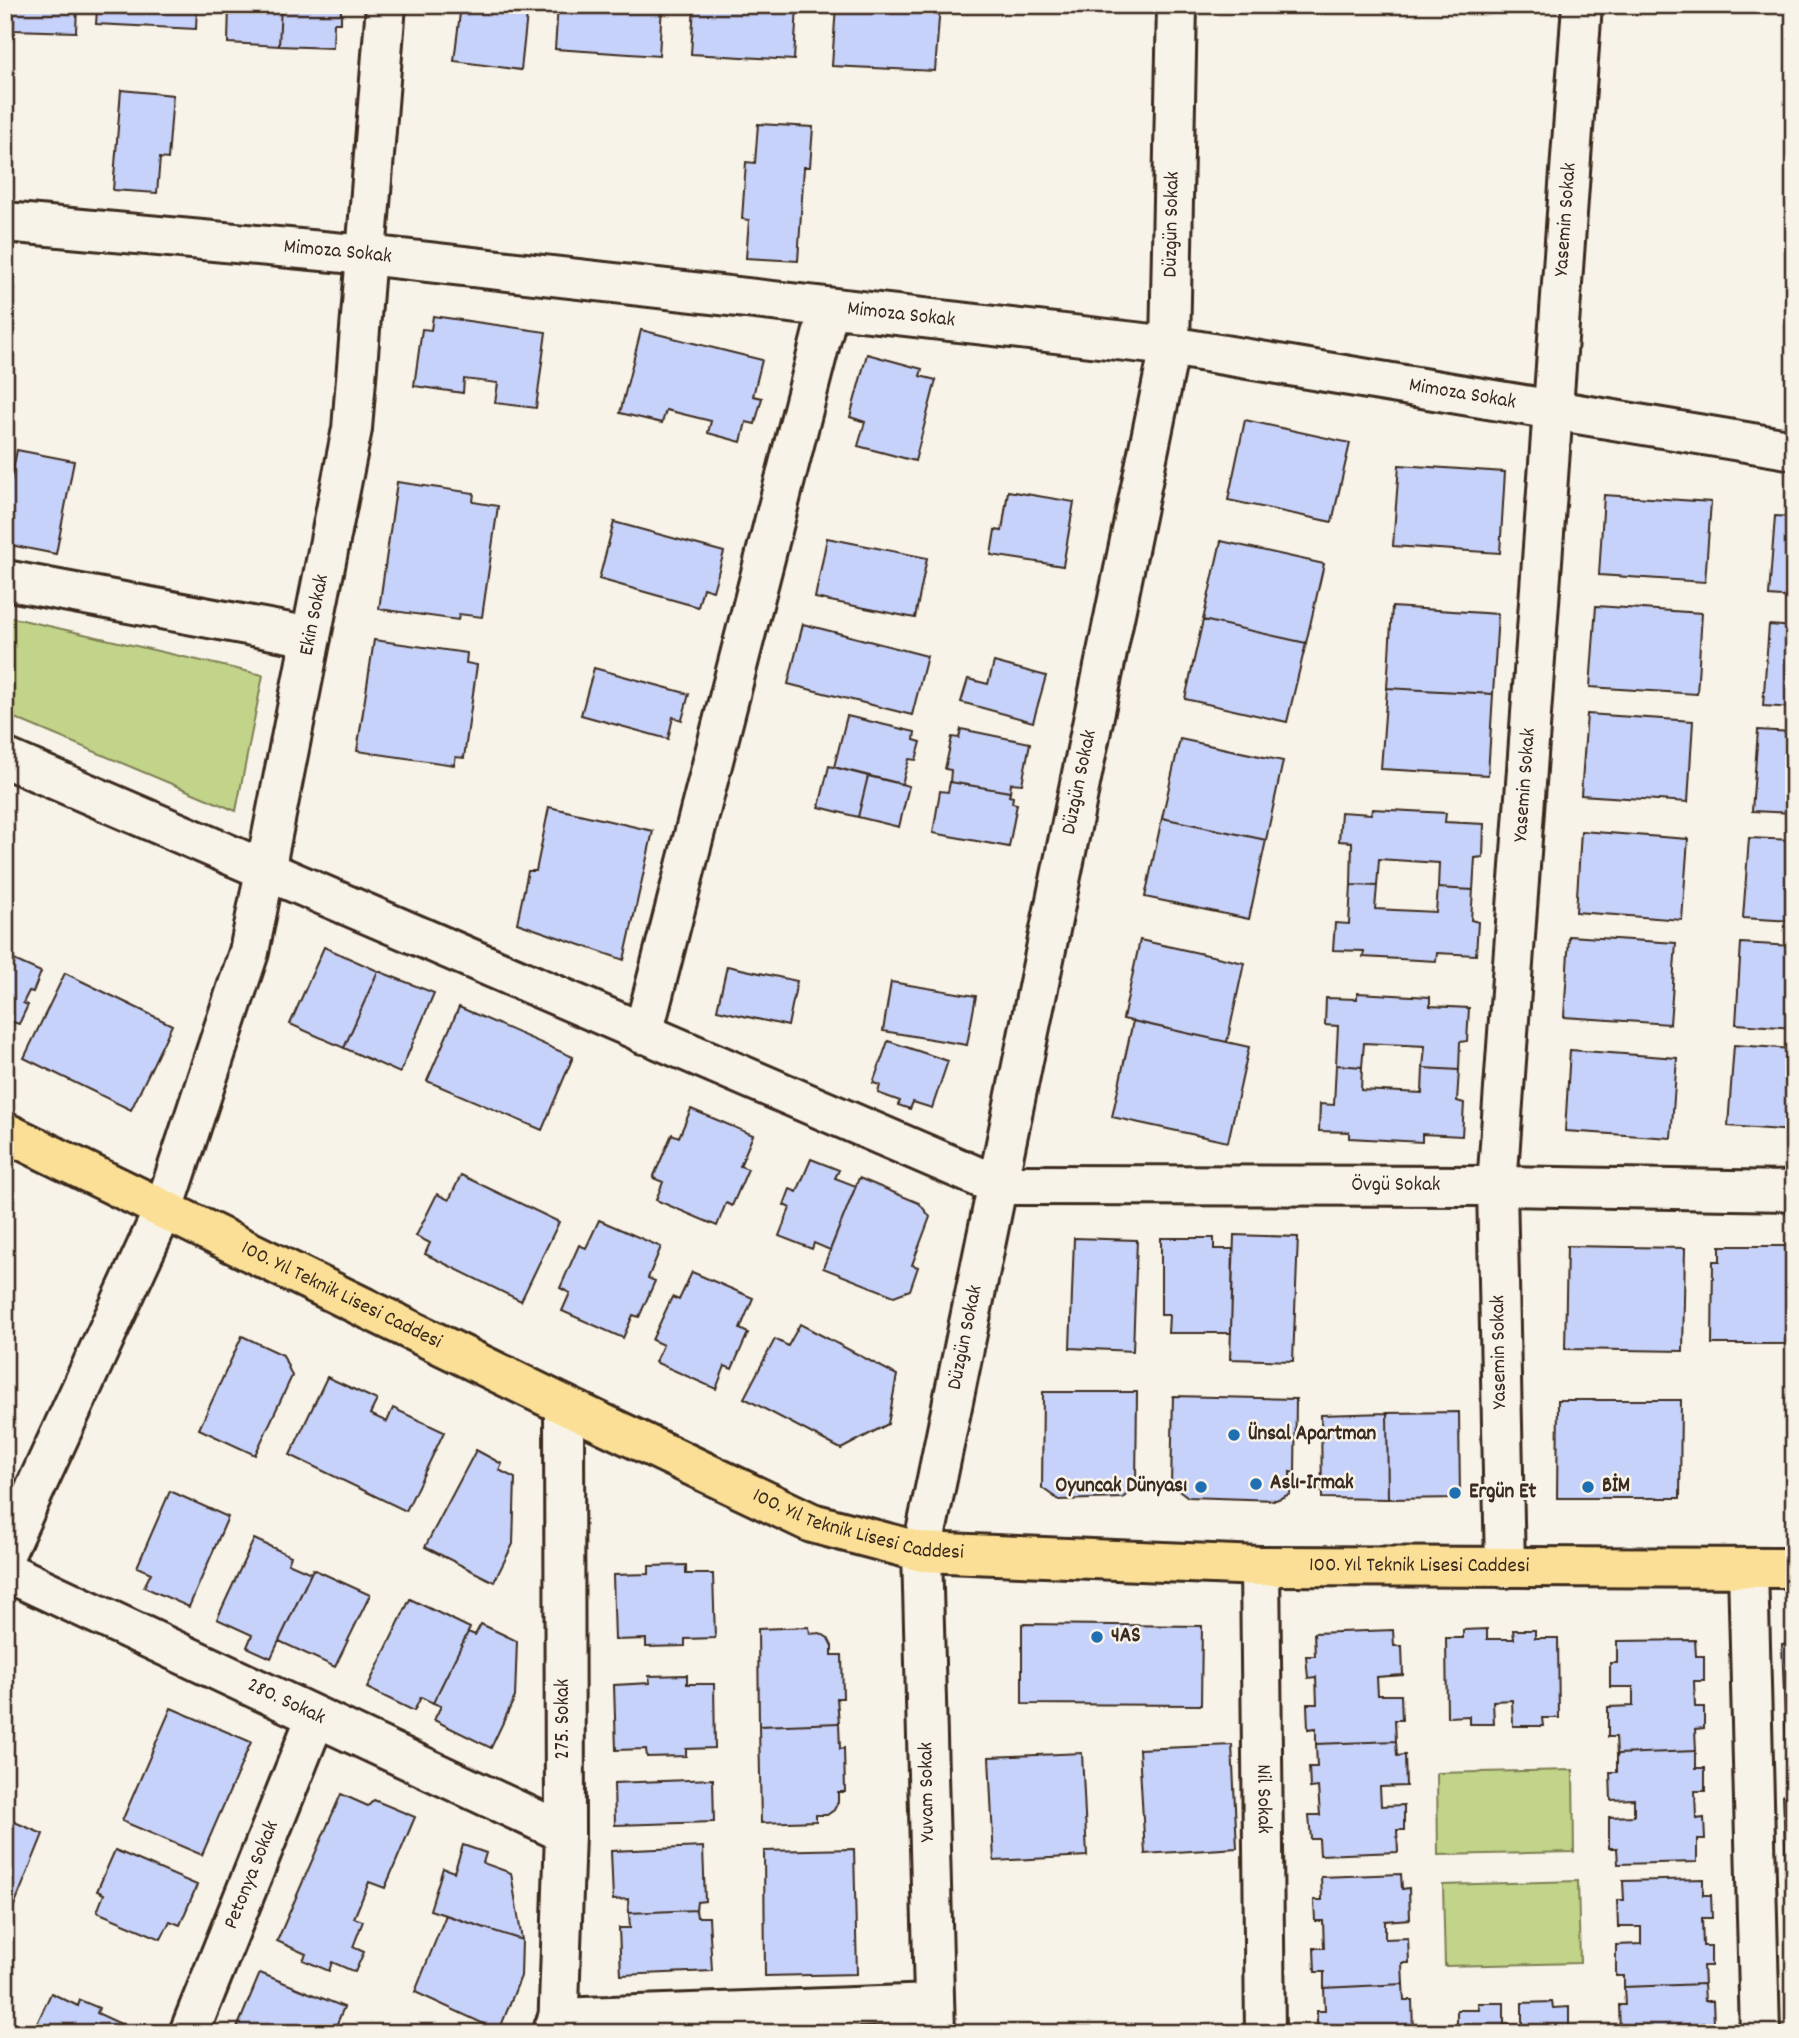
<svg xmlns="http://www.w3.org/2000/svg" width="1799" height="2038" font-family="Dekko,sans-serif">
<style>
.green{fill:#c1d489;stroke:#7e7f54;stroke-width:2}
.building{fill:#c7d2fa;stroke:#3b2a1e;stroke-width:2}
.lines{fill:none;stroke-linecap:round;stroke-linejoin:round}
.minor-casing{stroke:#3b2a1e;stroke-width:44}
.major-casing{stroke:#3b2a1e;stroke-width:44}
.minor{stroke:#f7f3e8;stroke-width:38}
.major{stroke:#fbdf96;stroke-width:38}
.poi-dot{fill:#1f6fb2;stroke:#f7f3e8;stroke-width:2.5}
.labels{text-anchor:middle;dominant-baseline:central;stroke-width:5;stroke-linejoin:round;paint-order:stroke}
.street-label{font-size:21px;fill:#3b2a1e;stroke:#f7f3e8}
.poi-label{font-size:21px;font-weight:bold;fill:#3b2a1e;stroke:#f7f3e8;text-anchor:start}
</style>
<rect width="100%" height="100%" fill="#f7f3e8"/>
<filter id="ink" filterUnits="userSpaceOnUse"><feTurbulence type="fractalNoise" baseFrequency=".0143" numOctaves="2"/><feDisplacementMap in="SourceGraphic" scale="14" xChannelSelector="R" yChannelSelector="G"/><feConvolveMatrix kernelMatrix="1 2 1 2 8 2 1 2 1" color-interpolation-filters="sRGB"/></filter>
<g filter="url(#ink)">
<!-- green -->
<path class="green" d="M5 616 263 675 236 811 5 714Z
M1573 1770 1574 1852 1438 1855 1437 1773Z
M1578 1881 1580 1963 1445 1966 1443 1885Z"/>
<!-- building -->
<path class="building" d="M14 5H77L76 32 13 30Z
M77 5H197L196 29 96 24 97 9 77 8Z
M229 5H281L279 46 228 43Z
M281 5H349L341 6V23H334L333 48 279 46Z
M461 5H528L521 70 454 61Z
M558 5H662L659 56 555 49Z
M694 5H797L794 60 691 54Z
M836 5H940L935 71 832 66Z
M121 90 173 95 168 159 160 158 157 193 113 190Z
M758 124 813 127 810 167H804L798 261 746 258 749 220 742 219 746 162 755 163Z
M433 316 546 332 536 408 495 403 498 383 464 379 463 393 414 386 422 329 431 330Z
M641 330 762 360 753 396 762 398 755 424 746 422 741 442 708 433 711 421 666 410 662 423 620 413Z
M867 354 922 369 920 376 936 380 915 461 858 446 865 422 850 417Z
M1245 420 1350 443 1332 522 1228 500Z
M17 450 74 461 56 554 5 544V508Z
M1399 465 1505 472 1500 553 1393 546Z
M397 482 474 493 473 502 498 506 482 617 459 614 458 620 379 609Z
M1008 491 1074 502 1063 566 991 555 995 530 1002 531Z
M1604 495 1711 502 1705 582 1599 575Z
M1775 516 1794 517V598L1769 596Z
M614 522 724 552 713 591 703 588 698 607 599 579Z
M827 538 927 558 915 618 815 598Z
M1221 541 1324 564 1306 643 1203 620Z
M1596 606 1702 613 1697 694 1590 687Z
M1392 607 1498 614 1493 694 1387 688Z
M1203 620 1306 643 1287 722 1185 699Z
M803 624 927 656 912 715 788 684Z
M1769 625 1794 627V708L1763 706Z
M374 640 467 653 466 663 477 665 464 758 456 757 454 765 357 751Z
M994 662 1046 676 1033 722 961 702 968 679 988 684Z
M594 668 689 694 682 720 673 717 668 739 581 715Z
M1387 688 1493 694 1488 775 1381 769Z
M1587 714 1693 721 1688 802 1581 795Z
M847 716 915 732 914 740 921 742 916 760 909 759 902 784 834 767Z
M961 729 1030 743 1022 784 1011 783 1010 792 950 782 951 770 945 769 952 737 959 738Z
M1758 730 1794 732V813L1752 811Z
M1180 739 1283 761 1266 840 1162 818Z
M829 766 868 776 858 817 819 807Z
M868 776 909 786 899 827 858 817Z
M950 782 1010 792 1009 796 1013 797 1012 803 1017 804 1009 847 933 833 940 791 948 792Z
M549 807 653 831 624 960 517 923 528 871H536Z
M1372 809 1446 813 1445 822 1484 824 1483 857 1475 858 1473 890 1438 888 1439 863 1379 859 1377 886 1351 885 1352 842 1339 841 1341 812 1371 814Z
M1162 818 1266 840 1249 919 1145 897Z
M1581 831 1688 839 1682 920 1576 912Z
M1749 838 1794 840V921L1743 918Z
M1351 885 1377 886 1375 909 1436 912 1438 888 1473 890 1471 920 1478 922 1476 955 1437 953 1436 961 1363 957 1364 951 1333 950 1335 923 1349 924Z
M1569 936 1676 943 1670 1024 1564 1017Z
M1140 940 1244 963 1227 1042 1123 1019Z
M1741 943 1794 946V1028L1736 1024Z
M324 947 378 971 344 1048 290 1024Z
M5 956 41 972 33 992 29 991 23 1003 28 1005 19 1024 13 1022 5 1041Z
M727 966 797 981 788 1026 717 1010Z
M378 971 434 993 400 1073 344 1048Z
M65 973 172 1025 131 1110 24 1058Z
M891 982 976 996 967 1045 883 1031Z
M1357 993 1430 997V1006L1469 1008 1467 1041 1460 1042 1459 1070 1423 1068 1425 1046 1364 1043 1362 1067 1336 1065 1338 1026 1325 1025 1326 998 1357 999Z
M459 1007 573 1057 542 1130 427 1081Z
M1133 1021 1249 1047 1228 1142 1112 1117Z
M888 1041 948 1061 932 1108 913 1102 910 1109 898 1105 900 1101 878 1093 880 1085 873 1083Z
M1734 1045 1794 1049V1131L1728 1126Z
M1570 1050 1677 1058 1671 1138 1565 1131Z
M1336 1065 1362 1067 1361 1090 1422 1093 1423 1068 1459 1070 1457 1101 1464 1103 1462 1136 1422 1134V1142L1349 1138V1132L1319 1131 1320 1104 1334 1105Z
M691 1109 753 1135 740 1166 748 1169 732 1206 726 1203 717 1226 656 1200 663 1182 653 1178 672 1134 679 1137Z
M811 1159 839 1170 835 1178 856 1186 830 1250 814 1243 812 1249 779 1236 790 1208 784 1205 790 1189 797 1192Z
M461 1175 559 1222 521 1301 425 1254 430 1243 416 1236 437 1194 449 1200Z
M859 1178 919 1203 930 1217 912 1265 918 1267 910 1290 894 1296 823 1268Z
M599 1220 661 1247 648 1278 655 1281 639 1317 633 1315 623 1338 562 1311 570 1293 560 1288 579 1245 586 1248Z
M1234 1235 1298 1237 1293 1361 1230 1359Z
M1074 1238 1137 1240 1133 1351 1070 1348Z
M1161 1238H1214V1249H1233L1231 1333H1168L1169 1315H1161Z
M1567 1246 1685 1248 1683 1351 1565 1349Z
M1720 1246H1794V1344H1712L1713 1261H1720Z
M692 1272 753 1298 740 1329 748 1333 732 1369 725 1366 716 1389 655 1362 663 1345 652 1340 672 1297 679 1300Z
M800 1324 897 1375 888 1424 841 1449 744 1398 775 1339 788 1346Z
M242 1336 283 1355 292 1376 255 1455 199 1429Z
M327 1377 377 1400 370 1414 387 1422 393 1408 444 1432 406 1511 290 1455Z
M1043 1392H1137L1136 1485 1123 1498 1059 1500 1042 1488Z
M1173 1396 1296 1399 1295 1473 1290 1472V1494L1276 1500 1188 1497 1171 1484Z
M1558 1400H1681L1680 1498H1557Z
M1459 1412 1460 1498 1388 1499 1387 1413Z
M1387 1413 1388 1499 1322 1498 1321 1415Z
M476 1450 502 1464 499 1470 515 1478 513 1544 494 1582 425 1547Z
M170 1491 228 1517 189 1607 144 1587 151 1573 137 1567Z
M254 1539 291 1556 288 1563 311 1573 271 1658 247 1647 252 1635 217 1619Z
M686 1565V1574H713L715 1638 685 1639V1646L646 1647V1639L615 1640 613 1575 649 1574V1566Z
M313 1569 370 1595 335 1667 279 1641Z
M410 1599 470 1628 433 1703 421 1697 414 1711 367 1688Z
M481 1624 517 1641 515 1697 491 1748 434 1720 441 1706 433 1703 468 1632 475 1635Z
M1022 1624 1202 1626 1201 1705 1022 1704Z
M809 1627 810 1634 820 1633 828 1638 832 1646V1655H842L843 1698H837L839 1723 759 1726 758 1629Z
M1487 1629V1639H1514L1513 1630H1535V1638H1558L1559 1718H1542L1543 1726H1513L1512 1700 1493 1701 1494 1724H1469V1716L1447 1717 1446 1638H1463V1630Z
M1393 1630 1394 1646H1402L1403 1675 1377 1677 1378 1695H1401L1402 1720H1395L1396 1741 1316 1744V1728L1308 1729 1307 1704H1317L1316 1677 1308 1678 1306 1656H1315L1314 1633Z
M1695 1640 1696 1656H1704V1681H1694L1695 1707H1704V1728L1695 1729 1696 1751 1617 1754 1616 1737H1608V1707L1633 1706V1687H1610V1663H1617V1641Z
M1794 1643V1742L1786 1743 1782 1644Z
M687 1675V1684H714L715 1748 686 1749V1756L647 1757 646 1749 616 1750 614 1685 650 1683 649 1676Z
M171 1708 251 1742 202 1855 122 1821Z
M839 1723 840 1749 844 1748 845 1792H838V1802L834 1810 827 1815H816V1821L761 1823 759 1726Z
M1396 1741 1397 1756 1405 1755 1406 1786 1380 1787 1381 1806 1404 1805V1830H1397L1398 1852 1320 1855 1319 1839H1311L1309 1815H1320L1318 1787 1310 1788 1309 1767H1317L1316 1744Z
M1232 1745 1237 1848 1145 1854 1139 1749Z
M1696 1751V1768H1705V1791H1695L1696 1819 1704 1818 1705 1839H1697V1862L1618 1864 1617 1848H1609V1817L1634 1816V1799L1611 1800 1610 1772H1617V1754Z
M1082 1753 1087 1856 994 1861 989 1757Z
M713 1779 714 1822 615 1825 614 1783Z
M341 1794 368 1806 374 1800 415 1817 385 1888 369 1882 354 1918 363 1921 353 1947 364 1952 355 1972 332 1962 329 1971 303 1960 306 1954 277 1941Z
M1783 1795H1794V1894H1787Z
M5 1818 43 1834 7 1923 5 1922Z
M463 1845 486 1853 483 1863 511 1873 522 1940 430 1910 443 1868 454 1872Z
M703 1847 705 1901 697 1902 696 1910 629 1913 628 1899 613 1900 611 1851Z
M854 1849 857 1974 765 1976 764 1851Z
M115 1850 197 1885 180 1925 170 1921 161 1939 97 1912 104 1894 97 1891Z
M1401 1874 1402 1889 1409 1888 1410 1919 1385 1921V1939L1408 1938 1409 1963H1402L1403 1984 1324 1988V1972H1315L1314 1948H1324L1323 1921H1315L1314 1900H1322L1321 1877Z
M1703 1879V1895H1711L1712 1918H1702L1703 1946H1711V1966H1703L1704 1984 1624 1987V1976H1616V1945L1641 1944V1927H1618L1617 1900H1624L1623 1881Z
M696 1910 697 1917H709L712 1971 621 1975 619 1928H630L629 1913Z
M446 1915 522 1940 521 1976 499 2031 415 1992Z
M1790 1941H1794V2033H1793Z
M260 1973 344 2007 333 2033H235Z
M1403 1984 1404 2000H1412L1413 2030 1387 2031V2033L1317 2032V2011H1325L1324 1988Z
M1704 1984 1705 2001H1713L1714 2023H1704V2033L1620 2032 1619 2005H1625L1624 1987Z
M51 1993 78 2006 80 2000 99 2008 97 2013 132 2029 130 2033H39L34 2030Z
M1552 2002 1553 2008 1569 2007V2033H1457V2010H1479L1478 2003H1504V2025H1522V2003Z
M1202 2030H1235V2033H1202Z
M1096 2031V2033H1026Z"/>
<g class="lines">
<!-- minor casing -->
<g class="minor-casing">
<g id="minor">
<path id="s1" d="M5 222 366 255 1170 346 1794 450"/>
<path d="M5 580 311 637"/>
<path id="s2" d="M5 758 997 1185 1497 1186 1794 1191"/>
<path d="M643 1034 829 308"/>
<path id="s3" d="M5 1554 164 1209 249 952 352 429 386 5"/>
<path id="s4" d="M1260 1566 1265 2033"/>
<path id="s5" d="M1505 1568 1497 1186 1582 5"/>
<path d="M1748 1568 1760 2033"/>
<path id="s6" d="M5 1571 565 1833"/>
<path id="s7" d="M189 2033 316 1717"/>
<path d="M552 2033 558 2018 933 2004"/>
<path d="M558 2033 565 1833 564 1405"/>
<path id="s8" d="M935 2033 922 1552 1170 346 1177 5"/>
</g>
</g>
<!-- major casing -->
<g class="major-casing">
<g id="major">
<path id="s9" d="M5 1132 564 1405 812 1523 922 1552 1260 1566 1794 1568"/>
</g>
</g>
<!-- minor -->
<use href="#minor" class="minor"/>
<!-- major -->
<use href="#major" class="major"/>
</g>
</g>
<!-- markers -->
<g class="poi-dot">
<circle cx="1234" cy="1435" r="7"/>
<circle cx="1256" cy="1484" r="7"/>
<circle cx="1201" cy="1487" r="7"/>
<circle cx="1588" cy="1487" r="7"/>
<circle cx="1455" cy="1493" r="7"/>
<circle cx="1097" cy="1637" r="7"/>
</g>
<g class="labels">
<!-- street labels -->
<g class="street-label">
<text stroke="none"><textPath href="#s5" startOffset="1351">Yasemin Sokak</textPath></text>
<text stroke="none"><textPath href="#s8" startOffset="1834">Düzgün Sokak</textPath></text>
<text stroke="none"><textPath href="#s1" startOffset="334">Mimoza Sokak</textPath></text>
<text stroke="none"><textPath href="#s1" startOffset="901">Mimoza Sokak</textPath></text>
<text stroke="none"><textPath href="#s1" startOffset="1468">Mimoza Sokak</textPath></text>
<text stroke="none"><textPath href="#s3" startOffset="994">Ekin Sokak</textPath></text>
<text stroke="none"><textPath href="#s8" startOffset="1267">Düzgün Sokak</textPath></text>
<text stroke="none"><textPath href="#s5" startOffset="784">Yasemin Sokak</textPath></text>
<text stroke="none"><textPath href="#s2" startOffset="1479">Övgü Sokak</textPath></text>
<text stroke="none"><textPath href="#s9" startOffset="374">100. Yıl Teknik Lisesi Caddesi</textPath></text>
<text stroke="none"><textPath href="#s8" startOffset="700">Düzgün Sokak</textPath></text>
<text transform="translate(1500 1352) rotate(-91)">Yasemin Sokak</text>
<text stroke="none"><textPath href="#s9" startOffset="942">100. Yıl Teknik Lisesi Caddesi</textPath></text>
<text stroke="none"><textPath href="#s9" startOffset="1508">100. Yıl Teknik Lisesi Caddesi</textPath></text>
<text stroke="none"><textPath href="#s6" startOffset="310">280. Sokak</textPath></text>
<text transform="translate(564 1719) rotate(-90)">275. Sokak</text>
<text transform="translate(928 1792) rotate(-91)">Yuvam Sokak</text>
<text stroke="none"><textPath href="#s4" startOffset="233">Nil Sokak</textPath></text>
<text stroke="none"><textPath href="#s7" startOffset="170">Petonya Sokak</textPath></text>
</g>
<!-- poi labels -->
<g class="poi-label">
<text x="1248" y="1435">Ünsal Apartman</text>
<text x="1270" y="1484">Aslı-Irmak</text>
<text x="1187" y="1487" text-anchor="end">Oyuncak Dünyası</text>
<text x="1602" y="1487">BİM</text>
<text x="1469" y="1493">Ergün Et</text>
<text x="1111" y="1637">4AS</text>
</g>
</g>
<!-- margin -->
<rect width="1799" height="2038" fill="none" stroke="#f7f3e8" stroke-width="28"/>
<rect x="14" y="14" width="1771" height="2010" fill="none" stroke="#3b2a1e" stroke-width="2.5" filter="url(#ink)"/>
</svg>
